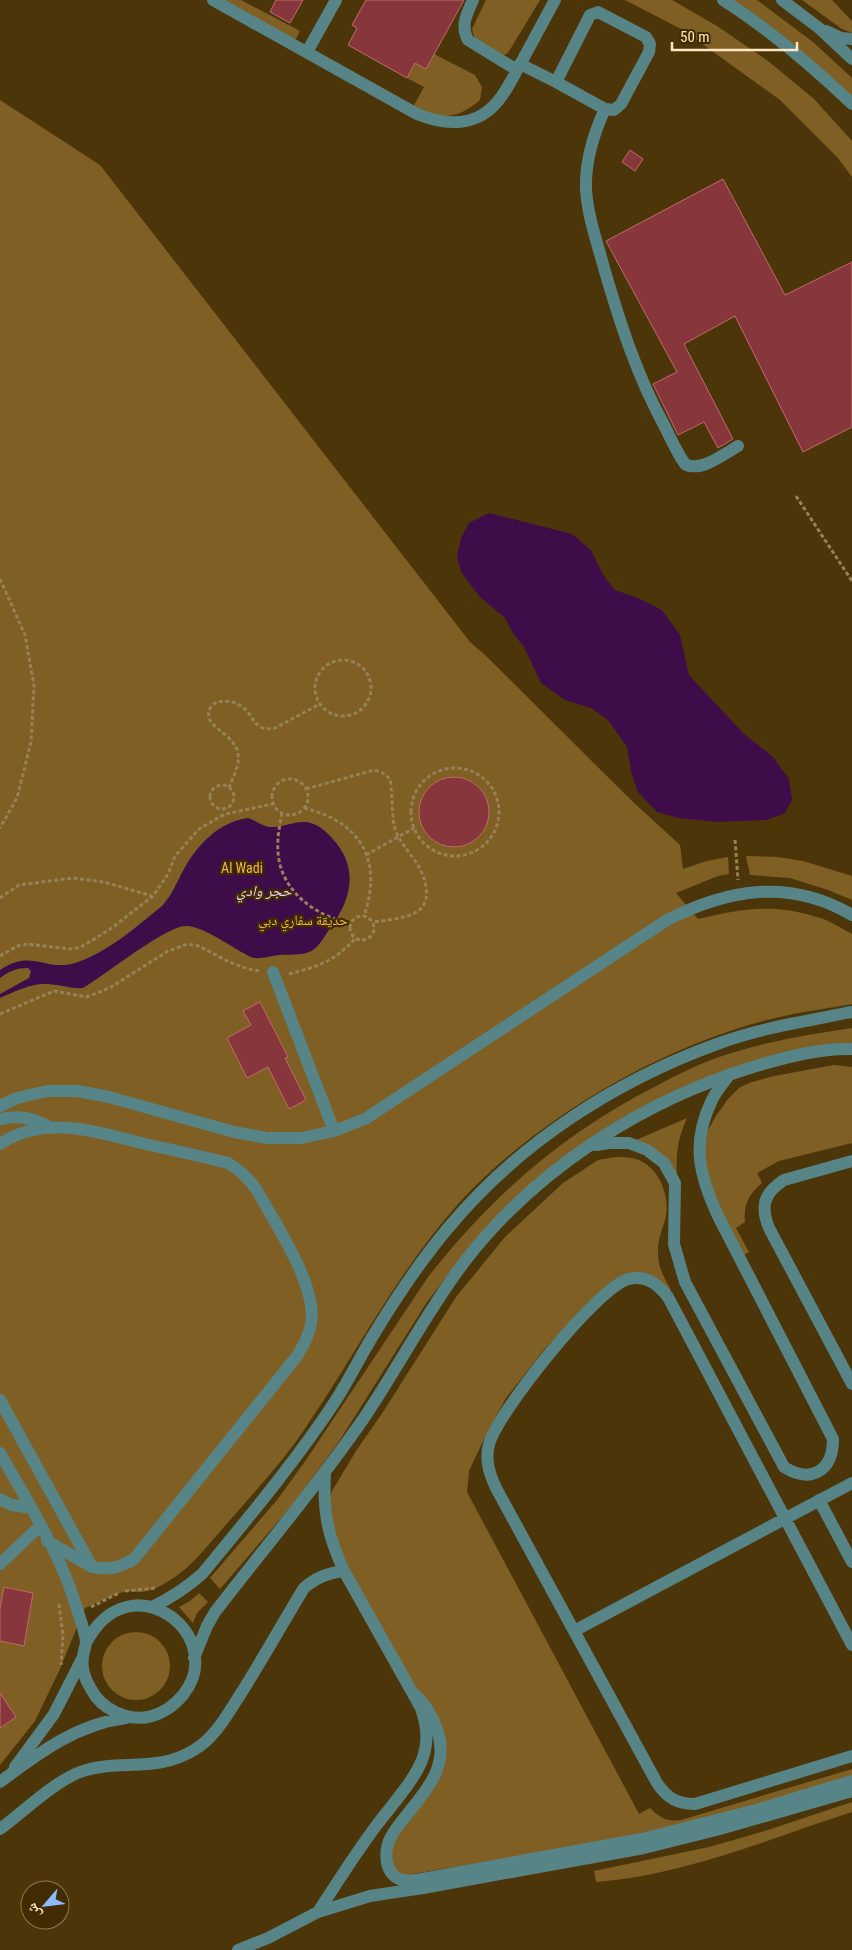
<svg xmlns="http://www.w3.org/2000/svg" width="852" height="1950" font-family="'Roboto Condensed','Noto Naskh Arabic',sans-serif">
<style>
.green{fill:#7f5f23}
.water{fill:#3e0d49}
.building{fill:#87373b;stroke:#c06a6c}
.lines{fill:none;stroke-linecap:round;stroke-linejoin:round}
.path{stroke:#978157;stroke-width:3;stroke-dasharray:4 2.5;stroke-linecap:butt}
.minor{stroke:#578587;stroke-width:12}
.labels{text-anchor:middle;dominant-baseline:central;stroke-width:4.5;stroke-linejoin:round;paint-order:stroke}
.park-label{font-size:14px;fill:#f3b749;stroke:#412b00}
.water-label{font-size:15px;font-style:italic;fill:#eed1f5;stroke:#412b00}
</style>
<rect width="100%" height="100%" fill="#4c3609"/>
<!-- green -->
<path class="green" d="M208 0H241L300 31 292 46Z
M486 0H540L508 53 498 58 476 44 472 29Z
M625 0H672L717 26 768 61 814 99 852 141V177L837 157 780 100 683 30Z
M721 0H757L813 42 852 78V101Z
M802 0H832L852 21V33L842 29Z
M434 54 475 75 482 87 480 100C454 122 441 117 411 111L424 87 407 78 415 63Z
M0 100 100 165 470 642 484 654 631 800 680 845 683 869 707 861 728 857 729 874 718 876 676 893 698 919C742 909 772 903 817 917 829 920 841 928 852 934V1004C825 1009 798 1012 771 1019 660 1046 527 1124 452 1211 395 1277 355 1355 306 1427 285 1459 257 1489 232 1518 216 1535 194 1565 175 1577 164 1584 152 1592 138 1592 135 1592 131 1591 128 1591 116 1593 97 1603 85 1608L59 1671 35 1721 0 1765Z
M746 856 778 857 803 861 852 876V900L828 890 790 878 750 875Z
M852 1028V1043L824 1045 613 1126 462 1257 427 1302 338 1443 294 1503 220 1589 210 1578 277 1500 306 1460 428 1277C492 1195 566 1131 660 1084 677 1075 694 1066 711 1060 757 1043 804 1035 852 1028Z
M834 1065 852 1067V1143L779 1161 757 1173 762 1183C749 1194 743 1205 745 1222L736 1228 749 1252 739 1257 704 1190 702 1140 716 1116 728 1099 739 1088 749 1083 774 1076Z
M687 1118C677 1140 676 1154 677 1178L636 1140Z
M616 1157C621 1157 627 1157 632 1158 657 1163 670 1193 666 1216 663 1229 657 1240 658 1254 658 1268 665 1279 671 1290L663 1294 646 1274 584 1307 544 1350 506 1398 485 1437 469 1471 467 1492 639 1814 650 1808C660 1818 667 1822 681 1820L852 1769V1781L712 1824 394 1877 388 1849 426 1795 437 1744 343 1558 327 1510 332 1491 356 1451 383 1412 456 1297 505 1237 563 1183 598 1160Z
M199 1593 208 1602 197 1613 193 1623 179 1607 190 1601Z
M102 1666a34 34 0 1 1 68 0a34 34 0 1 1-68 0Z
M852 1802V1812C768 1839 685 1875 596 1882L594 1871 709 1847 765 1831Z"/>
<!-- water -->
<path class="water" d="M489 513 572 534 591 550 603 575 615 590 638 598 662 610 680 635 689 675 743 733 773 757 789 779 792 800 785 813 767 820 717 822 678 818 657 812 638 792 631 772 627 747 608 720 591 708 565 700 541 683 524 647 513 633 505 618 480 597 461 572 457 556 461 538 469 523Z
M248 818C255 820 262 826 269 827 290 828 305 812 326 832 360 863 354 896 329 930 324 937 318 949 309 952 300 956 289 954 279 955 269 956 263 959 253 958 233 949 208 928 187 926 168 924 104 976 83 988 70 989 59 984 46 984 31 983 14 992 0 998V994L29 978 31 971 28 968C16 968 10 971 0 978V970C32 948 45 972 75 963 107 953 136 927 162 906 172 895 177 882 184 869 198 844 219 822 248 818Z"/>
<!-- building -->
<path class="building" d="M276 0H303L290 23 270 12Z
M366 0H464L426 69 415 63 407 78 348 45 357 28 352 25Z
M630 150 643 159 635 171 622 162Z
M723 179 785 295 852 262V427L803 452 735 316 684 344 733 439 718 448 704 422 678 435 653 384 677 372 606 241Z
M419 812a35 35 0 1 1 70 0a35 35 0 1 1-70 0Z
M260 1002 288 1057 285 1058 306 1100 289 1109 268 1067 247 1078 227 1038 251 1025 243 1011Z
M4 1587 33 1593 24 1646 0 1641V1608Z
M0 1693 16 1717 0 1728Z"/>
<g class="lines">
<!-- path -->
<path class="path" d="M796 496 852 581
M0 579 25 635 34 685 31 742 17 798 0 828
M315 688a28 28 0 1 1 56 0a28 28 0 1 1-56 0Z
M411 812a44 44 0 1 1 88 0a44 44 0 1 1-88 0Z
M272 797a18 18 0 1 1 36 0a18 18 0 1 1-36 0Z
M210 797a12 12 0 1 1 24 0a12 12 0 1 1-24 0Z
M229 788C233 777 240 765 238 754 235 731 197 727 212 705 223 698 237 701 246 710 252 716 254 725 263 728 267 729 271 729 275 728L320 704
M306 789 374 770C380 772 386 773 390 780 392 785 392 815 394 826 398 840 407 849 416 862 424 874 434 900 418 911 406 919 387 920 373 922
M304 808C361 822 383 860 364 916
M282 813C279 828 276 844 279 860 285 894 318 917 350 923
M735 840 738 880
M366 855 414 828
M0 898 19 885 73 878 104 882 152 896
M350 928a12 12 0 1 1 24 0a12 12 0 1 1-24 0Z
M0 956 17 946 28 944 70 949 81 947 109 930 153 896 168 874 175 856 199 829 225 814 273 804
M289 974C319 966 333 962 355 939
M0 1014 54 991 86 997 97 993 111 987 168 951 188 944 199 946 229 962 248 969 260 971
M125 1591 156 1588
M59 1604 63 1635 61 1665
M91 1607 119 1593"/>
<!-- minor -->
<path class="minor" d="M213 0 417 114C446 126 477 127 498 101 508 89 514 75 522 61 533 41 544 20 555 0
M473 0C467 14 460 25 468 40L517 70
M723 0C770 30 811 65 852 104
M782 0 819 28 852 59
M598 12 646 37 650 44 649 52 621 104 614 110 605 109 556 82 588 19 590 15Z
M826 31 841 38 852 39
M307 52 336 0
M520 64 556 82
M605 109C593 135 585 162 586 190 588 217 597 242 604 268 620 323 637 376 665 427 671 439 677 453 685 464 700 473 724 454 738 446
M273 972 334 1131
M0 1106 17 1098 47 1091H78L109 1097 234 1132 267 1138H301L334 1131 365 1119 667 920C728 889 790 878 852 915
M0 1119C20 1115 34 1118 51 1128
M0 1144C45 1114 98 1132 145 1144 173 1150 200 1156 228 1163 241 1171 250 1179 258 1192 276 1225 318 1287 311 1324 309 1336 303 1346 297 1356L134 1559C119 1568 109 1570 92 1567L0 1400
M596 1145 609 1143H629L647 1150 664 1163 675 1183 674 1244 685 1282 784 1467C811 1484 833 1471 833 1439L718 1216C699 1175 691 1143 712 1100 716 1091 724 1082 730 1074
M852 1161 784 1180C764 1193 760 1206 769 1228L852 1384
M0 1453C27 1501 62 1556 77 1609 80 1619 85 1631 86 1642 86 1647 83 1652 83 1657 81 1667 85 1680 91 1689 101 1709 127 1721 148 1717 162 1714 174 1706 183 1695 230 1636 130 1558 86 1643
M0 1499 12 1505 31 1508
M819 1500 852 1562
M47 1541 92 1567
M0 1564 40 1526
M152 1607C171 1598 186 1588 202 1574 249 1517 296 1461 336 1400 350 1378 361 1355 374 1334 397 1296 421 1260 449 1227 519 1143 615 1081 717 1044 760 1028 806 1021 852 1012
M574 1631 852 1483
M852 1645 668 1297C658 1284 646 1275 629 1279 598 1286 498 1412 489 1444 485 1460 489 1473 496 1488L657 1783C667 1798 677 1804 695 1804L852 1756
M194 1658 207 1626 215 1612C265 1547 318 1485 364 1418 399 1366 427 1311 465 1261 537 1168 644 1100 756 1066 787 1057 820 1048 852 1049
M412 1692C424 1702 432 1714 437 1729 453 1775 413 1801 392 1835 384 1848 383 1871 399 1879 406 1882 415 1880 422 1879L642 1839 756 1810 852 1781
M15 1767 54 1714 82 1659
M0 1782C39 1753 77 1724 126 1718
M0 1829C24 1811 54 1782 80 1772 118 1758 155 1774 194 1750 214 1738 226 1717 238 1698 261 1662 282 1624 304 1588 317 1577 328 1573 344 1571
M318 1912C337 1883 355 1854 376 1826 390 1807 414 1781 422 1760 429 1742 427 1726 421 1708L344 1571C327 1534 323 1512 325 1472
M238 1950 268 1938 318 1912 370 1896 423 1888 644 1848 720 1829 852 1791"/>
</g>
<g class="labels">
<!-- park labels -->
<g class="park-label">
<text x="242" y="868">Al Wadi</text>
<text x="303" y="920">حديقة سفاري دبي</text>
</g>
<!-- water labels -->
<g class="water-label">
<text x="264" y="891">حجر وادي</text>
</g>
</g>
<!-- north arrow -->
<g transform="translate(45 1905) rotate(242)"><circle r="24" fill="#412b00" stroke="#8d764e"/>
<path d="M0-4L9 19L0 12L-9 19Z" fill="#8eb9fc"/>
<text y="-8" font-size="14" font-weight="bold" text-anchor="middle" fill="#fee7c2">ش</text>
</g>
<!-- scale -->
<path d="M672 42v8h125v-8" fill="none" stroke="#fee7c2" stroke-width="2.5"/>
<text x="680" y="42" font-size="15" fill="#fee7c2" stroke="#412b00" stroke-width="4" paint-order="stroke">50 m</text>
</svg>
